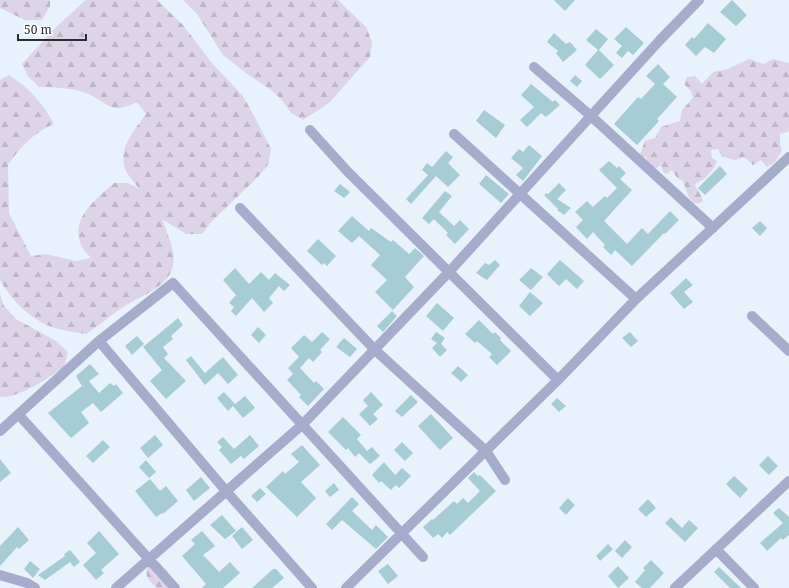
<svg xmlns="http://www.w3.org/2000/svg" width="789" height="588" font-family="'Noto Serif',serif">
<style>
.forest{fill:url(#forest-firs)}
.building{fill:#a6ccd6}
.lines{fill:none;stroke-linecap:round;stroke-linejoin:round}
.minor{stroke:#a6accc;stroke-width:10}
</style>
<defs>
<pattern id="forest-firs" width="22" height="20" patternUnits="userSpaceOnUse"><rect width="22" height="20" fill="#ddd4e7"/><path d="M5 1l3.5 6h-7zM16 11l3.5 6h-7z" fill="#beb6c7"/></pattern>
</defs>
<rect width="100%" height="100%" fill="#e7f2fc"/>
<!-- forest -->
<path class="forest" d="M0 0H50V6L42 20H25L0 8Z
M86 0H157L183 25 211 62 242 95 250 108 271 149 268 165 258 177 211 222 202 234H186L162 219C172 246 185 269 155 289 147 295 137 298 128 304 113 313 100 325 86 334 76 332 65 331 55 328 32 321 11 300 0 280V80L9 75C29 88 43 103 54 124 33 133 20 147 8 165L9 213 31 256 46 254 76 261 91 258C88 254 83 250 81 245 70 217 96 200 114 183H128L139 189C135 182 128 176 125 169 118 147 135 130 146 114L137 102C107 117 108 100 83 92 69 88 54 87 39 87L28 76 22 64 57 26Z
M183 0H338L366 27 372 42 370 57 329 103 303 120 291 113 282 100 271 90 246 73 223 55 197 14Z
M749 59 764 64 773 59 789 63V131L780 134V144L782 151 775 162 767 167 761 160 753 165 744 157 735 160 723 157 718 149 711 150 712 158 717 161C714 170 704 181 696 183L695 186 700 193 703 201 700 203H694L689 198C687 190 685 188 683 181L678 179 672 170 666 174 663 172 661 165 655 169 648 163 646 157H641L640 154 645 141 655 138 661 127 680 121 682 110 693 98 691 91 684 84 687 77 695 76 702 84 713 72 728 69Z
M0 294 4 306 16 319 56 341 68 352 64 367C48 378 20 398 0 397Z
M159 563 167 571 174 588H157C150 582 143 575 148 566Z"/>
<!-- building -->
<path class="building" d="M554 0H575L565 11Z
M732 0 747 15 736 26 720 12Z
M708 23 726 39 714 53 705 47 696 56 685 45 692 37 694 39Z
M626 27 644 43 633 55 628 51 622 58 616 53 622 46 614 39Z
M596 29 608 39 599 50 614 65 600 79 585 65 598 50 586 40Z
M554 33 566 44 570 42 577 50 563 62 556 53 558 51 547 42Z
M658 64 670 77 663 84 677 97 657 119 659 121 637 145 614 124 638 97 641 99 655 84 646 76Z
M575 75 582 81 577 87 570 81Z
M531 84 553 102 555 100 560 105 546 117 541 113 527 127 520 120 534 107 521 95Z
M484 110 505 125 496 138 476 121Z
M529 145 542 156 523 181 516 175 523 168 511 158 519 149 523 152Z
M446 151 453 157 448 163 460 175 448 187 436 176 411 204 406 199 428 175 422 170 427 163 432 167Z
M609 161 617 168 619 166 626 173 620 179 632 190 604 221 627 244 642 228 648 234 670 211 679 220 665 234 664 233 632 266 615 250 611 255 603 247 605 245 593 232 587 239 576 227 583 220 575 212 587 201 593 207 605 196 607 198 617 188 599 170Z
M720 166 727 174 705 195 698 188Z
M486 175 509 194 501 203 479 184Z
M559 183 566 190 557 199 571 208 564 215 557 210 558 209 544 195 546 193 548 194Z
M340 184 350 192 344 198 334 191Z
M445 191 452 196 439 212 454 226 460 220 469 229 455 244 446 235 448 233 434 219 429 224 422 218Z
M352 216 369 231 371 228 391 242 393 240 409 254 415 248 424 256 405 277 414 287 393 310 375 292 387 280 371 265 380 255 359 236 352 243 338 231Z
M760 221 767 228 760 236 752 228Z
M318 239 336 256 327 266 324 263 322 265 307 251Z
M495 260 500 265 487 280 476 273 485 263 489 265Z
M560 260 584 281 577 289 566 279 559 286 547 274Z
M235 268 249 284 261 272 269 280 275 273 290 285 284 291 279 286 269 298 273 303 264 312 252 298 236 316 231 311 234 307 229 303 236 295 223 280Z
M531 268 543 277 531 290 519 280Z
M686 278 693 285 684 292 693 302 684 309 670 293Z
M530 292 543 303 530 316 519 306Z
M437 303 454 318 443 331 426 316Z
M392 311 397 316 383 332 377 326Z
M178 318 183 325 171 336 173 339 163 347 168 354 164 358 186 381 166 399 150 381 162 370 143 347Z
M479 320 493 334 495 332 501 338 500 340 511 351 497 365 489 357 492 354 477 341 475 343 465 334Z
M258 327 266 335 259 343 251 335Z
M322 332 330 339 320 350 322 352 313 362 309 358 300 368 314 383 316 381 324 389 308 406 299 397 301 395 287 380 293 374 288 368 299 357 291 348 304 335 312 342Z
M436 332 445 338 441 344 447 350 440 357 432 348 437 343 431 339Z
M630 332 638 341 631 347 622 338Z
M137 336 144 344 132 355 125 346Z
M344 338 357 349 350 357 336 347Z
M191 356 205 373 223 357 238 375 228 384 218 373 205 385 186 360Z
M90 364 99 374 89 381 99 393 110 383 114 386 116 384 123 393 101 412 93 403 81 412 89 423 71 438 48 413 82 386 76 376Z
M458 366 468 375 461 382 451 373Z
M224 392 235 404 228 411 217 398Z
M371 392 383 405 373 414 378 419 370 426 359 414 368 406 363 400Z
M411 395 418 402 402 417 395 411Z
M245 396 255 408 243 418 233 406Z
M557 398 566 406 559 412 551 404Z
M431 414 453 438 440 450 418 426Z
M343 417 361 435 357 439 367 451 372 447 380 456 370 464 359 453 355 457 348 448 346 450 328 432Z
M155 435 163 445 148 458 140 448Z
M250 435 259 446 244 459 241 456 231 464 219 450 222 447 217 442 223 437 234 449Z
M103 440 110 447 93 463 86 456Z
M402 442 413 453 405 461 394 450Z
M302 445 320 465 301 482 316 498 297 517 266 487 283 471 285 474 299 462 291 454Z
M768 456 778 466 769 475 759 465Z
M0 459 11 473 0 482Z
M146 460 156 472 149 478 139 467Z
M384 462 395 475 402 468 411 476 399 488 396 485 391 490 381 481 379 483 372 475Z
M474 472 478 476 480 475 496 491 450 535 447 532 442 538 438 534 433 538 423 527 432 519 433 520 454 501 457 504 463 498 468 503 480 491 468 478Z
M734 476 748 489 740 498 726 484Z
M201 477 210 488 194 501 186 490Z
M150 479 160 491 166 486 178 501 163 514 162 513 156 517 135 491Z
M334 483 339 490 330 497 325 491Z
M260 488 266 494 257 502 251 496Z
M352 497 359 504 352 511 372 530 376 525 388 537 376 549 342 520 332 530 326 524Z
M568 498 575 505 566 515 559 508Z
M648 499 656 508 646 517 638 509Z
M779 508 789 517V535L783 540 781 538 767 551 760 543 783 523 773 513Z
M222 515 236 531 225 539 210 525Z
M671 517 682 528 689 520 698 528 685 542 665 523Z
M18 527 29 540 19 549 17 547 0 566V546Z
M242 527 253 540 242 549 232 536Z
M99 531 119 554 101 570 104 573 96 580 83 565 96 553 87 543Z
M202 531 215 546 203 555 209 561 219 572 230 562 240 573 223 588H202L206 584 182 556 195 544 191 540Z
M625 540 632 547 622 558 615 551Z
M608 544 613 549 600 561 596 556Z
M70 550 80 562 74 567 70 562 45 580 38 575 65 556 64 554Z
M651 560 664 573 650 588H642L635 582 645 570 643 568Z
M30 561 40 569 33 578 24 569Z
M388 564 398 576 388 584 378 571Z
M618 566 629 578 618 588 608 576Z
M719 567 741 588H730L714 572Z
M273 569H276L284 578 272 588H252Z"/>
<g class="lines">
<!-- minor -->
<path class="minor" d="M534 67 591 116 713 228
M310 130 348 172 558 380
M454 134 636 299
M240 208 375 350 486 451 505 480
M752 316 789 351
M99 341 226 491 312 588
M19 415 175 588
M0 431 99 341 173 283 423 557
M716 549 754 588
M0 575 27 583 35 588
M116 588 303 424 449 272 660 40 699 0
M346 588 558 380 636 299 789 157
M675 588 789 481"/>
</g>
<!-- scale -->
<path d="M18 34v6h68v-6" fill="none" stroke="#292d31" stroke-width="2"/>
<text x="24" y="34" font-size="12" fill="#292d31" stroke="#fdfdfd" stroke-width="3" paint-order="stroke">50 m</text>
</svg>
